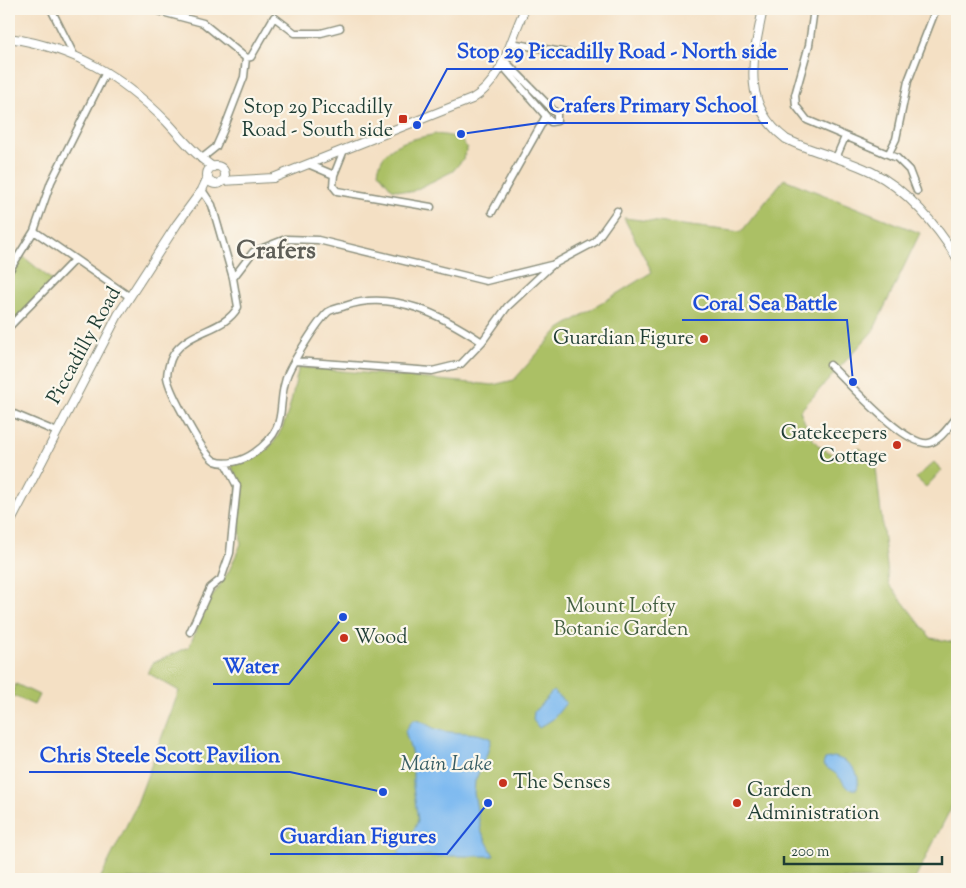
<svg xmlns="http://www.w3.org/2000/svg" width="966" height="888" font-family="'Sorts Mill Goudy',serif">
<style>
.green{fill:#abc065;stroke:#657e4c}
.water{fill:#7ebaf0;stroke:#4e7c92}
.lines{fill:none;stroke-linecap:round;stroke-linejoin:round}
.minor-casing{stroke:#8a8e7c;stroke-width:9}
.major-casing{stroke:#8a8e7c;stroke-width:10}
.minor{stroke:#fff;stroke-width:6}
.major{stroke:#fff;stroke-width:8}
.poi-dot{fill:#c8321e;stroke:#fbf7ec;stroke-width:2}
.labels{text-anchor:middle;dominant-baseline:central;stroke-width:4.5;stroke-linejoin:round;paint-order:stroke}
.poi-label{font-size:20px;fill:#1f3d34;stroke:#fbf7ec;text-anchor:end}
.street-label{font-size:20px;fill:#1f3d34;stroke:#fbf7ec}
.park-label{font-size:20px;fill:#425e40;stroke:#fbf7ec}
.water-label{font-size:21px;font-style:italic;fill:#375c63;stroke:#fbf7ec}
.district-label{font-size:25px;font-weight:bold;fill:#5e5e57;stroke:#fbf7ec}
.leader{fill:none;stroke:#1d4ed8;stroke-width:2}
.callout-dot{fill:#1d4ed8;stroke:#fbf7ec;stroke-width:2}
.callout-label{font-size:21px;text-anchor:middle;font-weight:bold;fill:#1d4ed8;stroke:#fbf7ec;stroke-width:4.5;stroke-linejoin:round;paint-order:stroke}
</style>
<rect width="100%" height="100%" fill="#fbf7ec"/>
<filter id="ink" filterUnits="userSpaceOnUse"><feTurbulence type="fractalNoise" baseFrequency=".02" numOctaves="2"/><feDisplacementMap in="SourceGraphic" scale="10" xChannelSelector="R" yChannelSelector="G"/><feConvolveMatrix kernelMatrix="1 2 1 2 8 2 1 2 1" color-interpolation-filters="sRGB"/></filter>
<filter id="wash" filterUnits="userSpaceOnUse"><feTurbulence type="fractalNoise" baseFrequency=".0096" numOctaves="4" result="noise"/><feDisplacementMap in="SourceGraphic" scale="20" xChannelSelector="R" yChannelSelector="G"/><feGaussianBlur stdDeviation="1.12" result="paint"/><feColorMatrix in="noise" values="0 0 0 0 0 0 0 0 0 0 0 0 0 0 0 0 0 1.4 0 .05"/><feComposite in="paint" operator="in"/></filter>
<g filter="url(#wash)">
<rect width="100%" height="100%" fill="#f4e0c4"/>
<!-- green -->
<path class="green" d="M436 134C449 136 460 135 467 148L463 159 453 171 411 192 392 189 378 172C382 142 411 140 436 134Z
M784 179 920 233 873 331 800 411C813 441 813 449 846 458L860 448 876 468 889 584 931 638 957 643V796L915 879H100L136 806 179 691 148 673 153 663 189 647 208 603 229 571 241 544 237 486 232 465C241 462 253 460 261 454 288 436 291 397 299 367L493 385 514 380 558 330 652 272 624 218 741 232Z
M20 254 53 281 9 327V271Z
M934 462 942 470 926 487 916 478Z
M16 684 39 695 34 705 11 695Z"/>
<!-- water -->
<path class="water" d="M553 691 566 703 553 719 539 728 533 720 534 712Z
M413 720C423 720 430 728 439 730 456 735 476 730 491 739L487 754 475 781 474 793 481 831 494 856H404L398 853 415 828 418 820 413 787V758L405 731Z
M834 757C850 761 862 772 857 789 844 791 846 784 839 777 835 772 828 769 823 765L825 759Z"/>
</g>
<g filter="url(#ink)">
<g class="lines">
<!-- minor casing -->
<g class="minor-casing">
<path id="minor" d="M51 9 74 55
M151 9 203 23 246 58
M814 9 809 45 795 95 796 106 807 120 897 158 909 170 917 191
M511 43 573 54
M502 65 551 122 557 121V114L504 60
M344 150 334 175 333 186 337 191 431 207
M889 153 896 139 908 81 936 9
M836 158 845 137
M201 159 216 147 224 129 244 77 246 58 251 57 274 17 295 33H321L340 28
M308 164 334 175
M202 190 212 205 233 278 238 307C224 332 189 329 173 355 170 360 167 371 167 377 169 391 204 456 215 461 227 466 244 460 254 453 293 425 274 406 288 373 294 360 317 322 328 312 332 309 340 308 345 306 393 289 443 316 482 342
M492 212 546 116
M34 231 130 297
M9 271 34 231 51 182 106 72
M233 278 253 252 286 239 318 240 486 281 551 265
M9 327 74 260
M295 361 432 371 461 364 482 342 507 307 552 265 595 242 617 211
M830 365C848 382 905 447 929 443 940 441 950 425 957 417
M9 412 57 432
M190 632 210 588 221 579 230 553 237 486 225 463"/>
</g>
<!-- major casing -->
<g class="major-casing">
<path id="major" d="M763 9C753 58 740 104 786 139 814 153 844 158 872 172 907 189 937 226 957 258
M9 38C75 48 120 75 167 122 182 138 195 155 213 167
M207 175a9 9 0 1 1 18 0a9 9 0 1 1-18 0Z
M222 181 273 178 472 99C505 79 509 41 525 9
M9 525 118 315 177 224 202 190 208 177"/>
</g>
<!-- minor -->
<use href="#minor" class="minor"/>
<!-- major -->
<use href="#major" class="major"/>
</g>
</g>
<!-- markers -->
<g class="poi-dot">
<rect x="398" y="114" width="10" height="10" rx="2.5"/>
<circle cx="704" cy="339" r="5"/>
<circle cx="897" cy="445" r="5"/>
<circle cx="344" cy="638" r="5"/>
<circle cx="503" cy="783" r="5"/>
<circle cx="737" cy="803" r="5"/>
</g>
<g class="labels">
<!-- poi labels -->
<g class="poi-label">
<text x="393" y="108">Stop 29 Piccadilly<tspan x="393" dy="23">Road - South side</tspan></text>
<text x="694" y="339">Guardian Figure</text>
<text x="887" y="434">Gatekeepers<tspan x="887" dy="23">Cottage</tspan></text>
<text x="354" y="638" text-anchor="start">Wood</text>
<text x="513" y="783" text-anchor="start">The Senses</text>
<text x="747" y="791" text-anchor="start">Garden<tspan x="747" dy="23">Administration</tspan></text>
</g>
<!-- street labels -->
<g class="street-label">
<text transform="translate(85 346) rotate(-61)">Piccadilly Road</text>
</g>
<!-- park labels -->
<g class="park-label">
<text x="621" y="607">Mount Lofty<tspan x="621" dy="23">Botanic Garden</tspan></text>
</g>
<!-- water labels -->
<g class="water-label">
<text x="446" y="765">Main Lake</text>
</g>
<!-- district labels -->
<g class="district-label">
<text x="276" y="252">Crafers</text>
</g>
</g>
<!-- callouts -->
<path class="leader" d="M417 125L447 69H788M461 134L539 123H768M853 382L847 320H682M343 617L289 684H213M383 792L290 772H29M488 803L447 854H270"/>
<g class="callout-dot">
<circle cx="417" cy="125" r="5"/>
<circle cx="461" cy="134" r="5"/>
<circle cx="853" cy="382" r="5"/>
<circle cx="343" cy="617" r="5"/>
<circle cx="383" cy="792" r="5"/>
<circle cx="488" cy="803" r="5"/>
</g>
<g class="callout-label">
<text x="617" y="58">Stop 29 Piccadilly Road - North side</text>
<text x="653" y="112">Crafers Primary School</text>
<text x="765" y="310">Coral Sea Battle</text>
<text x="251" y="673">Water</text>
<text x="160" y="762">Chris Steele Scott Pavilion</text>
<text x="358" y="843">Guardian Figures</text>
</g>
<!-- margin -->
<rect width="966" height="888" fill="none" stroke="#fbf7ec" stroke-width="30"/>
<!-- scale -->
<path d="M784 856v8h158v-8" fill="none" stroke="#1f3d34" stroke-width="2.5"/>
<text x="791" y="856" font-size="15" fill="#1f3d34" stroke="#fbf7ec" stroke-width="4" paint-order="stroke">200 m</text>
</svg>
